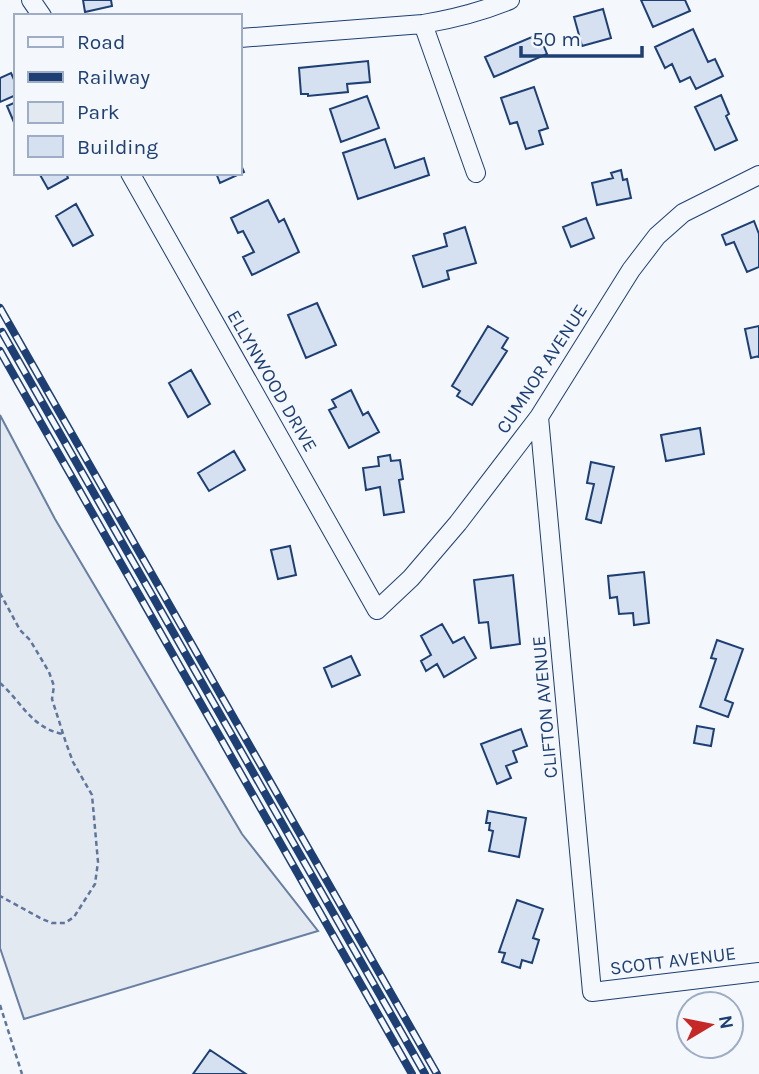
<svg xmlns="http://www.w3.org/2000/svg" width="759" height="1074" font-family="Karla,sans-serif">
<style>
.green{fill:#e3e9f0;stroke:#687fa3;stroke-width:2}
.building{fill:#d5e0f0;stroke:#1d3f73;stroke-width:2}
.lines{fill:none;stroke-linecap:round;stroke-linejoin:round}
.minor-casing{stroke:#1d3f73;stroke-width:20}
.path{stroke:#5e769c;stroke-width:2.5;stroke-dasharray:5 3.5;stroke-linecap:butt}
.minor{stroke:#f4f7fb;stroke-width:18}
.rail-casing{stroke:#1d3f73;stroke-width:8}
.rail{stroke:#f4f7fb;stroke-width:5;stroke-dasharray:16;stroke-linecap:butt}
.labels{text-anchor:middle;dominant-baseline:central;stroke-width:5;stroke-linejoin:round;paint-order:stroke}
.street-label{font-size:19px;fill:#1d3f73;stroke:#f4f7fb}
</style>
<rect width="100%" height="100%" fill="#f4f7fb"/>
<!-- green -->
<path class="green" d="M0 415 55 519 242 834 318 931 24 1019 0 948Z"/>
<!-- building -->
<path class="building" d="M83 0H111L112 6 85 12Z
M641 0H685L690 11 653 27Z
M603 9 611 38 582 46 574 17Z
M693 29 708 62 715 59 723 76 696 89 690 77 680 82 672 64 665 68 655 47Z
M539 34 547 54 494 77 485 57Z
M368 61 370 82 347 84 348 92 308 96V94H301L299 68Z
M11 73 16 84V95L0 102V78Z
M534 87 548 128 539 131 543 144 526 149 517 122 510 124 501 98Z
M721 95 729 114 726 116 737 140 715 150 695 107Z
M367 96 379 128 341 142 330 109Z
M16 102V127L7 106Z
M385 139 395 168 424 158 429 175 358 199 343 153Z
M240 163 244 172 220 183 216 173H240Z
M621 170 623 180 627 179 631 198 597 205 592 183 613 178 611 173Z
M39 173H66L68 178 48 189Z
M268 200 279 222 284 219 299 252 252 275 243 257 254 252 243 231 238 233 231 218Z
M76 204 93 235 73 246 56 216Z
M586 218 594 238 571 247 563 227Z
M754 221 759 234V267L747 272 734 242 726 245 722 235Z
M465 227 476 263 447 271 449 279 423 287 413 256 447 246 444 234Z
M317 303 336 345 306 358 288 315Z
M488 326 508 338 502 348 507 351 472 405 457 396 460 391 452 386Z
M759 326V358V356L751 358 745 329Z
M191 370 210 404 188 417 169 383Z
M351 390 363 415 368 412 379 432 349 448 329 410 336 407 332 400Z
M700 428 704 454 666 461 661 435Z
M234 451 245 470 209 491 198 473Z
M390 455 391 461 400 460 403 479 399 480 404 512 384 515 380 487 366 490 363 468 379 466 378 457Z
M591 462 614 467 601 523 586 519 594 484 587 483Z
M290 546 296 575 278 579 271 550Z
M644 572 649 623 634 625 633 613 619 614 617 597 610 598 608 576Z
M513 575 520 644 491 648 488 622 479 623 474 580Z
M442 624 453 643 464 637 476 658 444 677 437 664 426 671 421 661 431 655 421 636Z
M717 640 743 649 725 700 733 703 728 717 700 707 716 659 711 658Z
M351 656 360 675 332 687 324 668Z
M697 726 714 729 711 746 694 743Z
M521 729 527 746 513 751 517 762 506 766 511 778 497 784 481 744Z
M488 811 526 818 519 857 489 851 493 831 489 830 490 823H486Z
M517 900 543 909 533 938 539 940 532 963 522 960 520 968 502 962 505 953 499 952Z
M210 1050 246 1074H193Z"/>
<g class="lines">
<!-- minor casing -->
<g class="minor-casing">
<path id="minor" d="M31 0 42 16
M423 24 476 173
M240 38 423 24C453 19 481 12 510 0
M130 173 377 610 411 578 458 523 539 417 631 270 657 236 683 213 759 175
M539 417 592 992 759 972"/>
</g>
<!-- path -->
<path class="path" d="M0 593 20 630 30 640 49 672 54 686 52 699 66 743 73 762 92 795 98 862 95 884 74 917 65 923H52L42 919 0 896
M0 683C22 702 31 728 63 734
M0 1005 22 1074"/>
<!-- minor -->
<use href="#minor" class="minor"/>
<!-- rail casing -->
<g class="rail-casing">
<path id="rail" d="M0 308 437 1074
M2 332 425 1074
M0 351 412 1074"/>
</g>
<!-- rail -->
<use href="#rail" class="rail"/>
</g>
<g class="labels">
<!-- street labels -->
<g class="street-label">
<text transform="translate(542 369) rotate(-57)">CUMNOR AVENUE</text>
<text transform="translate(272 381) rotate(60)">ELLYNWOOD DRIVE</text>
<text transform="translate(545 707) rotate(-95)">CLIFTON AVENUE</text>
<text transform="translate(673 961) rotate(-7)">SCOTT AVENUE</text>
</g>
</g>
<!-- legend -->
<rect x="14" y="14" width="228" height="161" fill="#f4f7fb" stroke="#9eadc5" stroke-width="2"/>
<rect x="28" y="37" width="35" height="10" fill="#f4f7fb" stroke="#9eadc5" stroke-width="2"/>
<text x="77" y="49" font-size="21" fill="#1d3f73">Road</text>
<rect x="28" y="72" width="35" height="10" fill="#1d3f73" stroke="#9eadc5" stroke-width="2"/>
<text x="77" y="84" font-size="21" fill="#1d3f73">Railway</text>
<rect x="28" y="102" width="35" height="21" fill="#e3e9f0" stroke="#9eadc5" stroke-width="2"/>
<text x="77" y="119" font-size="21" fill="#1d3f73">Park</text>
<rect x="28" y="136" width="35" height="21" fill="#d5e0f0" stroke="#9eadc5" stroke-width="2"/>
<text x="77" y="154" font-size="21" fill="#1d3f73">Building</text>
<!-- north arrow -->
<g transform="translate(710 1025) rotate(80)"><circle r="33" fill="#f4f7fb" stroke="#9eadc5" stroke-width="2"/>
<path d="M0-5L12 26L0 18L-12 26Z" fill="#c62828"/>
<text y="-10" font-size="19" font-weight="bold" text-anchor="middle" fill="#1d3f73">N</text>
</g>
<!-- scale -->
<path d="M521 46v10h121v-10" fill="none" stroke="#1d3f73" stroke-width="3.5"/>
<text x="532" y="46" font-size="21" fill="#1d3f73" stroke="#f4f7fb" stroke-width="5" paint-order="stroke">50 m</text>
</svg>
